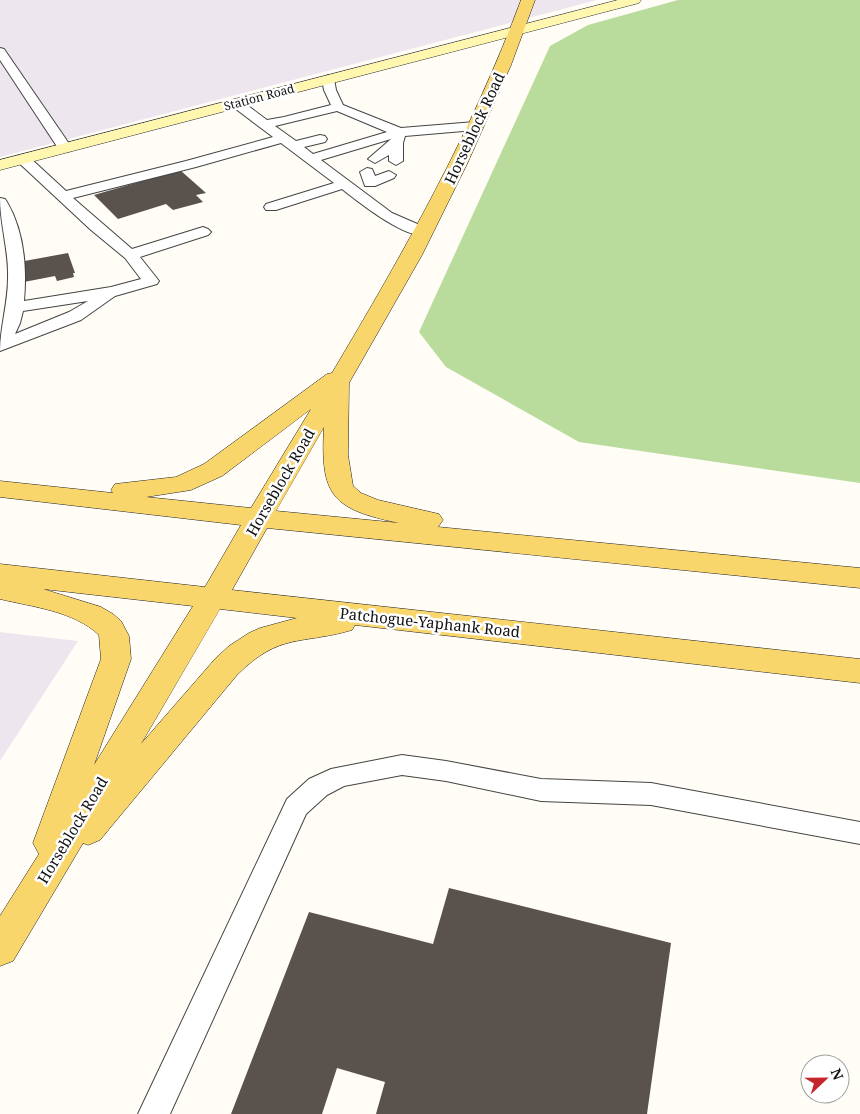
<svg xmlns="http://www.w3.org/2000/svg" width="860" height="1114" font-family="'Noto Serif',serif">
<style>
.industrial{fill:#eee6ef}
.forest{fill:#b9dc9c}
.building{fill:#5a524d}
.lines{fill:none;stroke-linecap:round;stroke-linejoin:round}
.lane-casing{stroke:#444;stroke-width:2}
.secondary-casing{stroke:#333;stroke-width:1}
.primary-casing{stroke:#222;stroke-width:1}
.lane{fill:#fff;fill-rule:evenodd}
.secondary{fill:#fff6b0;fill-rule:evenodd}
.primary{fill:#f9d66b;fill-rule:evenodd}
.labels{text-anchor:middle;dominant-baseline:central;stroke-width:5;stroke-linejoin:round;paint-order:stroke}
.far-street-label{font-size:12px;fill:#111;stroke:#fff}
.street-label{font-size:15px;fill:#111;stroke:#fff}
</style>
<rect width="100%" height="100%" fill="#fffdf5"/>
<!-- industrial -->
<path class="industrial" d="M0 0H597L0 157Z
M0 632 78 641 0 761Z"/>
<!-- forest -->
<path class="forest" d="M678 0H860V483L579 442 446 367 419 332 550 46 588 25Z"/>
<!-- building -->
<path class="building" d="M180 170 206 193 196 195 203 202 173 210 166 204 118 219 94 195Z
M68 253 75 273H73L74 277 57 281 55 276 24 282 19 262Z
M449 888 671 943 647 1114H376L385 1082 337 1068 322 1114H231L309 912 433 944Z"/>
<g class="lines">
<!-- lane casing -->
<g class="lane-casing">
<path id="lane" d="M0 48 4 49 72 148 70 151 65 152 58 148 0 60Z
M328 75 334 79 336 90 343 105 401 128 475 122 482 126 475 130 405 136 403 143V161L396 165 389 161V155L375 163 368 159 391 139 321 160 392 213 429 229 432 232 429 235C407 241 360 203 342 189L276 210H266L264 207 266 204 334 183 281 143 196 167 73 198 132 249 203 227 208 229 211 232 208 235 140 257 159 281 157 284 115 296 81 320 0 351C0 327 8 304 8 278 9 251 0 225 0 198L5 199 7 202C24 231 27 268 24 301L111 287 141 279 125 258 91 230 18 162 16 159 18 156H28L66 191 186 161 273 137 232 106 230 103 232 100H240L267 120 284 117 331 105 324 90 322 79ZM337 111 387 132 313 154 304 147 325 142 327 139 325 136 320 135 296 141 275 126ZM88 301 69 312 15 334 20 323 23 311Z
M367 168 372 169 375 176 389 171 396 175 394 178 375 186H365L360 172Z
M402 755 446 761 541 779 651 783 860 822V844L651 805 541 801 446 781 402 775 344 786 327 795 306 814 170 1114H138L287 799 309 779 331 769Z"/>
</g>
<!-- secondary casing -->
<g class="secondary-casing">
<path id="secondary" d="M618 0H641L639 3 0 170V160Z"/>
</g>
<!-- primary casing -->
<g class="primary-casing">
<path id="primary" d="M521 0H535L511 65 468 162 422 255 349 383 348 455 353 486 361 493 378 500 439 514 443 520 438 527 860 568V588L267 528 232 590 860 659V683L355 625 352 630C301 645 280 632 237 675L100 840 88 845 83 843 13 961 0 966V916L39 854 33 843 101 659 99 635C74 611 33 607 0 599V564L205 587 241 525 0 497V481L113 493 111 490 115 484 176 477 204 464 327 374 332 373C404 252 472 132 521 0ZM311 409 251 508 146 497 191 490 222 476ZM324 427C320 496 332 509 399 523L276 511ZM43 589 193 606 94 765 131 659 129 636 121 621 113 614 101 607ZM220 609 297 618 260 628 249 633 229 646 215 659 141 744Z"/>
</g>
<!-- lane -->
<use href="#lane" class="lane"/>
<!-- secondary -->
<use href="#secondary" class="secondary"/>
<!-- primary -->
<use href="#primary" class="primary"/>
</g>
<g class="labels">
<!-- far-street labels -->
<g class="far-street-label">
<text transform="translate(259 97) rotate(-15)">Station Road</text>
</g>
<!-- street labels -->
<g class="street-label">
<text transform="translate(474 128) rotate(-65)">Horseblock Road</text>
<text transform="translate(280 482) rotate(-60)">Horseblock Road</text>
<text transform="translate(430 622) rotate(6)">Patchogue-Yaphank Road</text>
<text transform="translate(72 830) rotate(-59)">Horseblock Road</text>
</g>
</g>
<!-- north arrow -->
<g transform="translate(825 1079) rotate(68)"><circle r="24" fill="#ffffff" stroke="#a0a0a0"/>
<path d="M0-4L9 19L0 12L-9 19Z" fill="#c4262e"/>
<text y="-8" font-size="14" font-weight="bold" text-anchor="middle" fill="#111111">N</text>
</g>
</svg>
